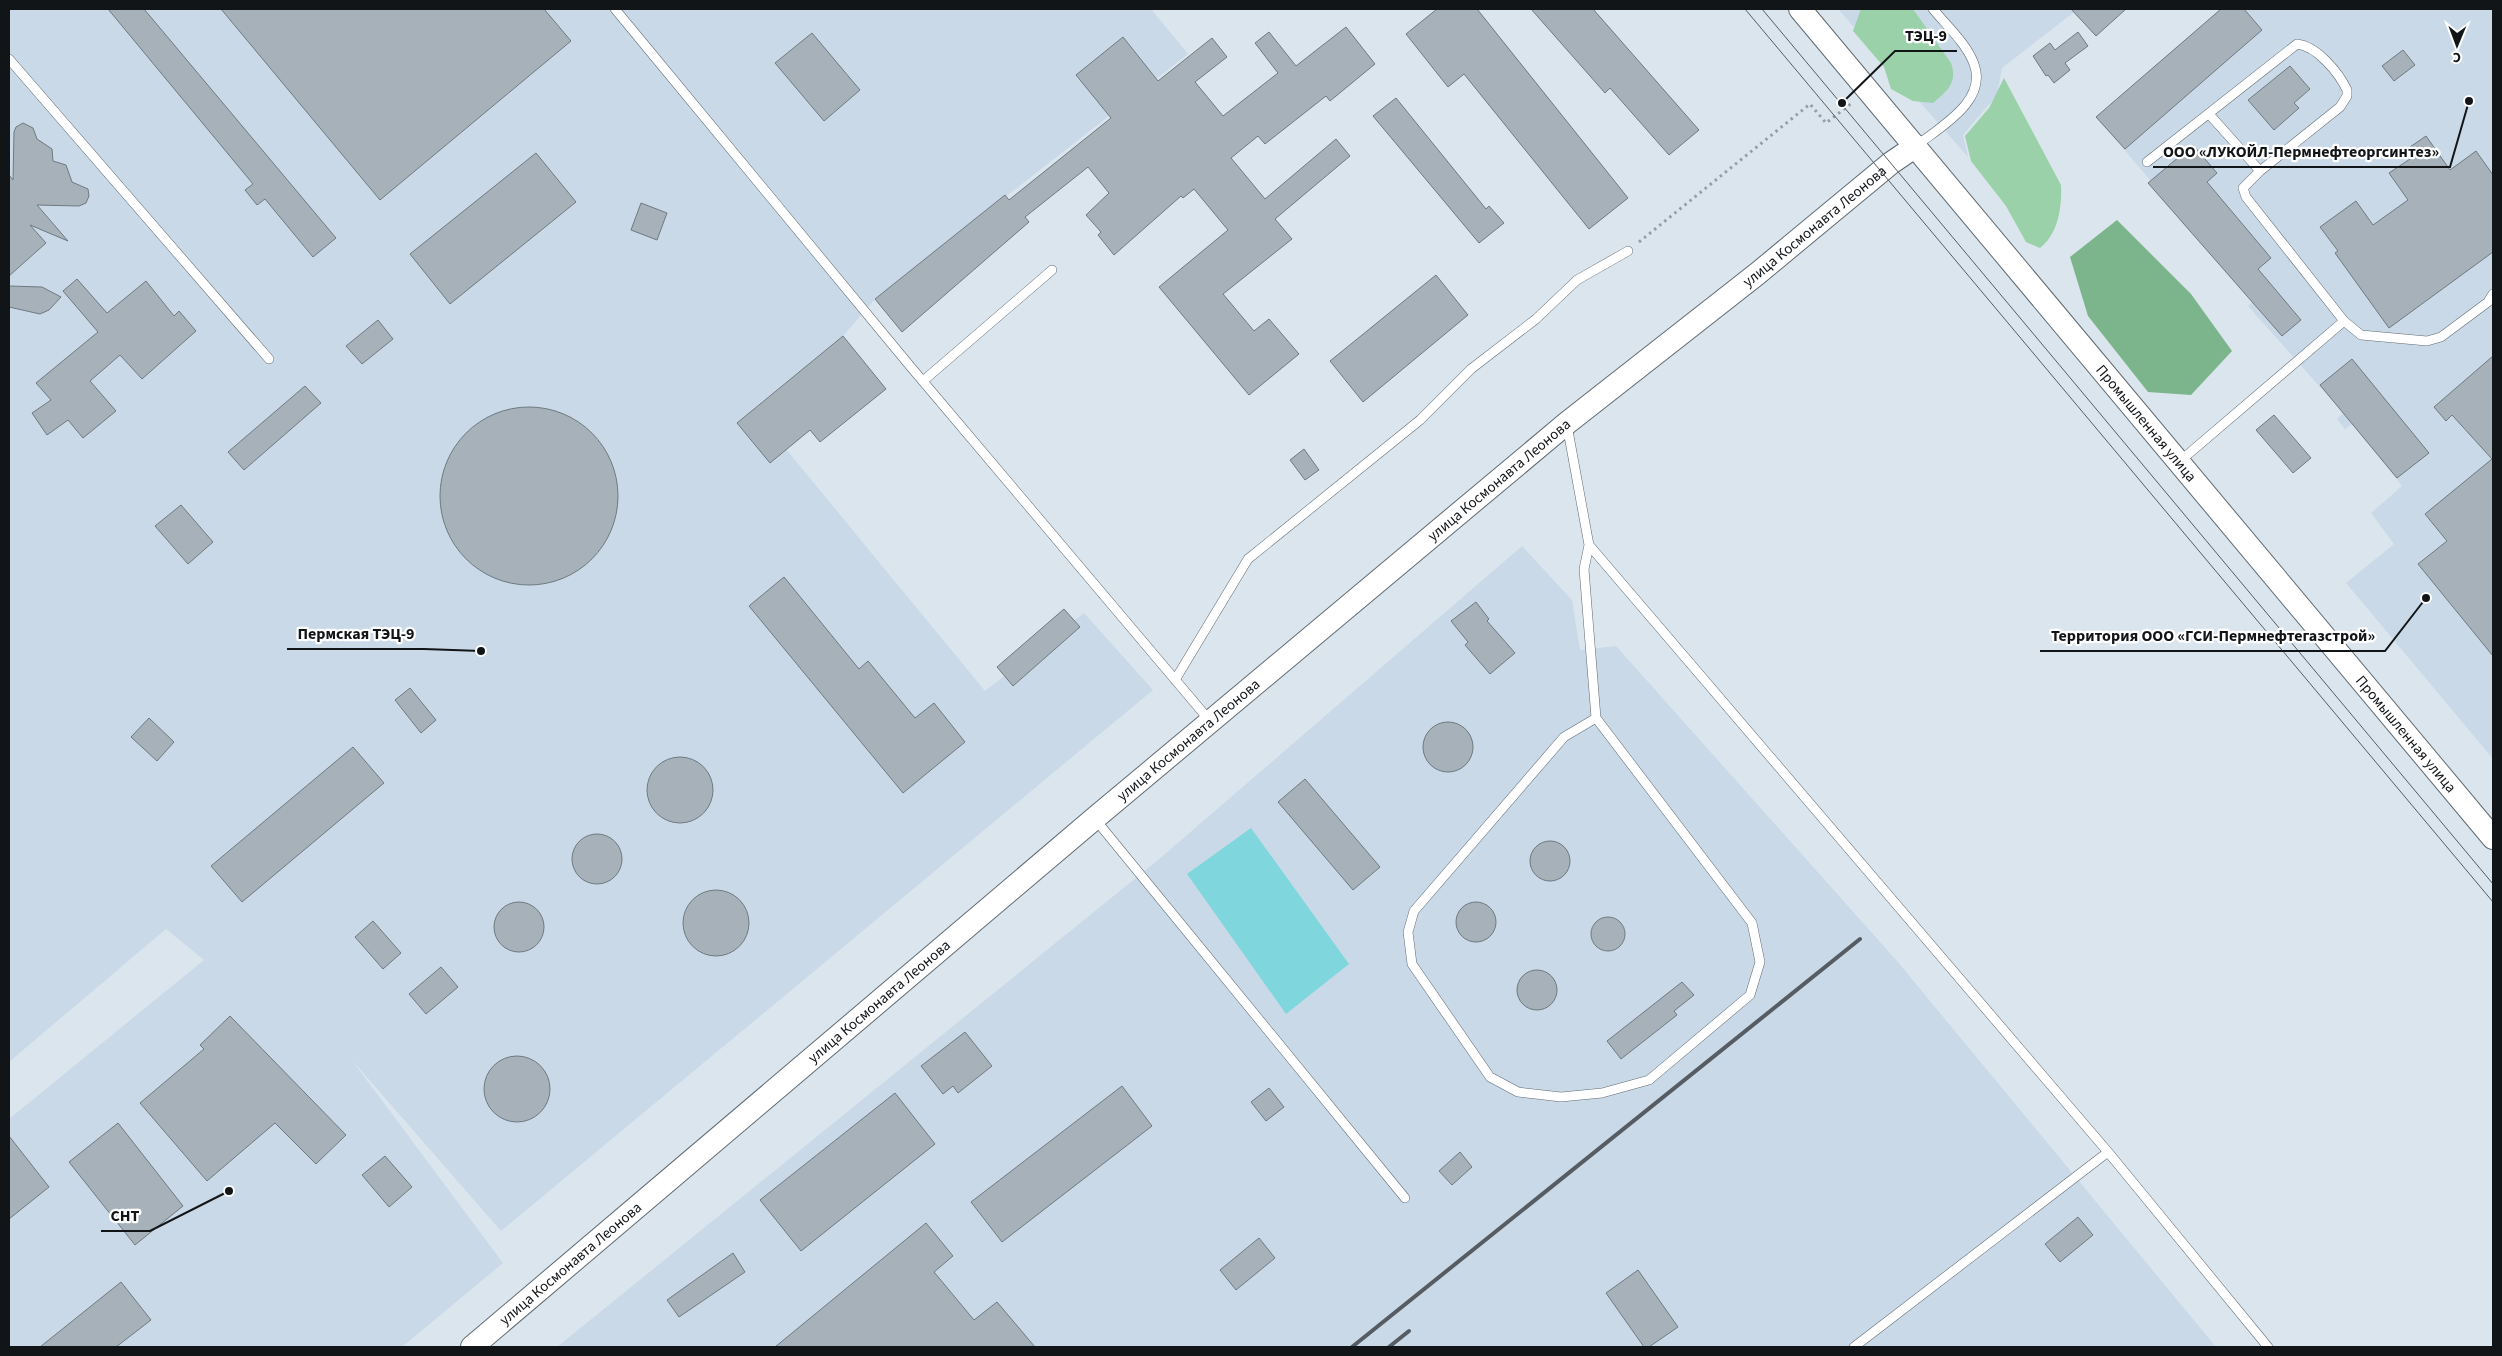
<svg xmlns="http://www.w3.org/2000/svg" width="2502" height="1356" font-family="'Source Sans 3',sans-serif">
<style>
.built{fill:#c9d9e8}
.green{fill:#9ad1a8}
.forest{fill:#7cb58b}
.water{fill:#7fd7dd}
.building{fill:#a7b1b9;stroke:#6f7980}
.lines{fill:none;stroke-linecap:round;stroke-linejoin:round}
.service-casing{stroke:#616a71;stroke-width:10}
.tertiary-casing{stroke:#616a71;stroke-width:24}
.path{stroke:#969ea5;stroke-width:3;stroke-dasharray:2.5 4;stroke-linecap:butt}
.service{stroke:#fff;stroke-width:9}
.tertiary{stroke:#fff;stroke-width:22}
.tram{stroke:#575c62;stroke-width:1}
.rail{stroke:#575c62;stroke-width:4}
.labels{text-anchor:middle;dominant-baseline:central;stroke-width:4.5;stroke-linejoin:round;paint-order:stroke}
.street-label{font-size:15px;fill:#121518;stroke:#fff}
.leader{fill:none;stroke:#121518;stroke-width:2}
.callout-dot{fill:#121518;stroke:#fff;stroke-width:2}
.callout-label{font-size:16px;text-anchor:middle;font-weight:bold;fill:#121518;stroke:#fff;stroke-width:4.5;stroke-linejoin:round;paint-order:stroke}
</style>
<rect width="100%" height="100%" fill="#dbe5ee"/>
<!-- built -->
<path class="built" d="M9 9H1151L1188 54 875 299 843 336 753 409 985 691 1084 613 1153 690 501 1231 351 1059 503 1263 402 1347H9V1119L204 960 166 929 9 1062Z
M1838 9H2078L2002 68 1997 95 1963 135 1968 157Z
M2221 9H2493V759L2346 583 2394 544 2371 513 2402 486 2352 424 2345 429 2337 419 2343 413 2248 306 2252 302 2148 183 2151 181 2096 117Z
M1522 546 1572 600 1580 650 1616 646 1897 961 2216 1347H557L1158 860Z"/>
<!-- green -->
<path class="green" d="M1861 9H1913L1951 63C1958 83 1947 91 1933 103L1913 101 1891 89 1884 67 1853 31Z
M2004 78 2061 185C2062 208 2058 234 2040 248L2026 242 2006 206 1971 161 1965 136 1989 108Z"/>
<!-- forest -->
<path class="forest" d="M2117 220 2191 294 2232 351 2191 395 2148 392 2088 316 2070 257Z"/>
<!-- water -->
<path class="water" d="M1251 828 1349 964 1286 1014 1187 874Z"/>
<!-- building -->
<path class="building" d="M108 9H144L336 238 313 257 265 199 257 205 245 190 253 184Z
M221 9H544L571 41 380 200Z
M1437 9H1477L1628 198 1589 229 1464 74 1448 87 1406 34Z
M1531 9H1593L1699 130 1669 155 1610 88 1605 93Z
M2071 9H2126L2096 36Z
M2221 9H2244L2262 30 2125 149 2096 117Z
M1346 27 1375 64 1330 101 1326 96 1265 144 1258 136 1231 158 1265 199 1336 139 1350 156 1275 219 1292 239 1223 294 1254 331 1269 319 1299 354 1249 395 1159 287 1228 230 1194 189 1183 198 1181 196 1114 255 1098 235 1101 232 1086 215 1109 193 1088 167 1025 217 1029 222 902 332 875 299 1005 195 1009 200 1111 118 1076 75 1123 37 1158 81 1212 38 1227 57 1195 82 1223 116 1278 73 1255 43 1269 32 1296 66Z
M2078 32 2088 46 2065 63 2070 70 2054 83 2048 75 2046 76 2033 56 2050 43 2055 50Z
M812 33 860 90 824 121 775 63Z
M2403 50 2415 65 2394 81 2382 66Z
M2290 66 2310 89 2294 103 2299 108 2274 130 2248 100Z
M1396 98 1486 209 1489 206 1504 223 1479 243 1373 116Z
M23 123 33 128 37 139 52 149 53 161 66 165 72 182 88 189 89 196 86 203 79 206 37 205 68 241 30 225 46 243 9 276V175L13 180 14 132 16 127Z
M2426 136 2450 170 2476 151 2493 175V252L2389 328 2335 253 2338 251 2320 227 2356 201 2373 225 2408 200 2389 173 2416 155 2410 147Z
M2193 145 2217 173 2207 182 2271 258 2258 269 2301 320 2282 336 2148 183Z
M536 153 576 202 450 304 410 254Z
M641 203 667 213 657 240 631 230Z
M1436 275 1468 315 1363 402 1330 361Z
M77 279 107 313 146 281 174 316 179 311 196 331 142 379 120 355 90 381 116 411 83 438 68 420 47 435 32 413 51 400 36 383 98 332 63 291Z
M9 286 42 287 61 297 49 310 40 314 9 307Z
M378 320 393 339 362 364 346 346Z
M843 336 886 389 820 442 810 430 770 463 737 423Z
M2493 356V656L2418 564 2447 541 2425 514 2492 459 2452 415 2446 421 2434 407Z
M2352 359 2429 453 2397 478 2320 385Z
M305 386 321 403 244 470 228 452Z
M440 496a89 89 0 1 1 178 0a89 89 0 1 1-178 0Z
M2274 415 2311 458 2293 473 2256 430Z
M1304 449 1319 470 1305 480 1290 460Z
M181 505 213 542 188 564 155 526Z
M784 577 859 669 868 661 915 718 934 703 965 742 903 793 749 606Z
M1476 602 1489 619 1487 621 1515 653 1490 674 1465 645 1468 642 1451 621Z
M1064 609 1080 627 1013 686 997 667Z
M410 688 436 720 421 733 395 700Z
M149 718 174 742 157 761 131 737Z
M1423 747a25 25 0 1 1 50 0a25 25 0 1 1-50 0Z
M353 747 384 783 242 902 211 866Z
M647 790a33 33 0 1 1 66 0a33 33 0 1 1-66 0Z
M1305 779 1380 867 1353 890 1278 802Z
M572 859a25 25 0 1 1 50 0a25 25 0 1 1-50 0Z
M1530 861a20 20 0 1 1 40 0a20 20 0 1 1-40 0Z
M683 923a33 33 0 1 1 66 0a33 33 0 1 1-66 0Z
M494 927a25 25 0 1 1 50 0a25 25 0 1 1-50 0Z
M1456 922a20 20 0 1 1 40 0a20 20 0 1 1-40 0Z
M1591 934a17 17 0 1 1 34 0a17 17 0 1 1-34 0Z
M373 921 401 953 383 969 355 937Z
M441 967 458 987 426 1014 409 994Z
M1517 990a20 20 0 1 1 40 0a20 20 0 1 1-40 0Z
M1682 982 1694 995 1674 1011 1677 1015 1621 1059 1607 1041Z
M230 1016 346 1135 316 1164 275 1123 207 1181 140 1103 204 1049 200 1045Z
M965 1032 992 1066 958 1093 953 1086 943 1094 921 1066Z
M484 1089a33 33 0 1 1 66 0a33 33 0 1 1-66 0Z
M1122 1086 1152 1126 1002 1242 971 1202Z
M1269 1088 1284 1107 1266 1121 1251 1102Z
M895 1093 935 1144 801 1251 760 1200Z
M118 1123 183 1206 135 1245 69 1162Z
M9 1136 49 1187 9 1219Z
M1460 1152 1472 1167 1452 1185 1439 1171Z
M385 1156 412 1187 389 1207 362 1175Z
M2078 1217 2093 1235 2060 1262 2045 1244Z
M926 1223 953 1256 934 1272 974 1320 997 1302 1035 1347H775Z
M1259 1238 1275 1258 1236 1290 1220 1270Z
M733 1253 745 1272 679 1317 667 1300Z
M1638 1270 1678 1327 1649 1347H1644L1606 1293Z
M121 1282 151 1320 116 1347H40Z"/>
<g class="lines">
<!-- service casing -->
<g class="service-casing">
<path id="service" d="M615 9 910 366 1210 721
M9 59 269 359
M2209 114 2260 171
M1916 146C1940 127 1988 101 1974 64 1967 44 1946 25 1933 9
M2147 162 2297 44C2317 46 2339 73 2347 90V96L2340 107 2260 171 2243 188 2246 197 2344 321 2179 462
M2344 321 2361 335 2427 341 2441 337 2488 302 2493 294
M923 381 1052 270
M1567 425 1589 545 2108 1152 2268 1347
M1589 545 1584 569 1596 718 1564 737 1414 911 1408 932 1412 964 1490 1077 1518 1092 1561 1097 1602 1093 1649 1080 1750 995 1760 962 1752 923 1596 718
M1175 680 1248 559 1420 420 1471 369 1536 319 1577 280 1628 251
M1095 819 1405 1198
M1854 1347 2108 1152"/>
</g>
<!-- tertiary casing -->
<g class="tertiary-casing">
<g id="tertiary">
<path id="s1" d="M1800 9 2493 838"/>
<path id="s2" d="M472 1347 1095 818 1567 423 1757 274 1891 163 1916 146"/>
</g>
</g>
<!-- path -->
<path class="path" d="M1639 242 1810 104 1826 123 1852 103"/>
<!-- service -->
<use href="#service" class="service"/>
<!-- tertiary -->
<use href="#tertiary" class="tertiary"/>
<!-- tram -->
<path class="tram" d="M1745 9 2493 902
M1762 9 2493 884"/>
<!-- rail -->
<path class="rail" d="M1352 1347 1860 939
M1389 1347 1409 1331"/>
</g>
<g class="labels">
<!-- street labels -->
<g class="street-label">
<text stroke="none"><textPath href="#s2" startOffset="1749">улица Космонавта Леонова</textPath></text>
<text stroke="none"><textPath href="#s1" startOffset="540">Промышленная улица</textPath></text>
<text stroke="none"><textPath href="#s2" startOffset="1344">улица Космонавта Леонова</textPath></text>
<text stroke="none"><textPath href="#s1" startOffset="945">Промышленная улица</textPath></text>
<text stroke="none"><textPath href="#s2" startOffset="939">улица Космонавта Леонова</textPath></text>
<text stroke="none"><textPath href="#s2" startOffset="534">улица Космонавта Леонова</textPath></text>
<text stroke="none"><textPath href="#s2" startOffset="129">улица Космонавта Леонова</textPath></text>
</g>
</g>
<!-- callouts -->
<path class="leader" d="M1842 103L1895 51H1957M2469 101L2450 167H2153M481 651L424 649H287M2426 598L2385 651H2040M229 1191L150 1231H101"/>
<g class="callout-dot">
<circle cx="1842" cy="103" r="5"/>
<circle cx="2469" cy="101" r="5"/>
<circle cx="481" cy="651" r="5"/>
<circle cx="2426" cy="598" r="5"/>
<circle cx="229" cy="1191" r="5"/>
</g>
<g class="callout-label">
<text x="1926" y="41">ТЭЦ-9</text>
<text x="2301" y="157">ООО «ЛУКОЙЛ-Пермнефтеоргсинтез»</text>
<text x="356" y="639">Пермская ТЭЦ-9</text>
<text x="2213" y="641">Территория ООО «ГСИ-Пермнефтегазстрой»</text>
<text x="125" y="1221">СНТ</text>
</g>
<!-- border -->
<rect width="2502" height="1356" fill="none" stroke="#121518" stroke-width="20"/>
<!-- north arrow -->
<g transform="translate(2457 45) rotate(181)" stroke="#ffffff" stroke-width="4" paint-order="stroke">
<path d="M0-4L9 19L0 12L-9 19Z" fill="#121518"/>
<text y="-8" font-size="14" font-weight="bold" text-anchor="middle" fill="#121518">С</text>
</g>
</svg>
